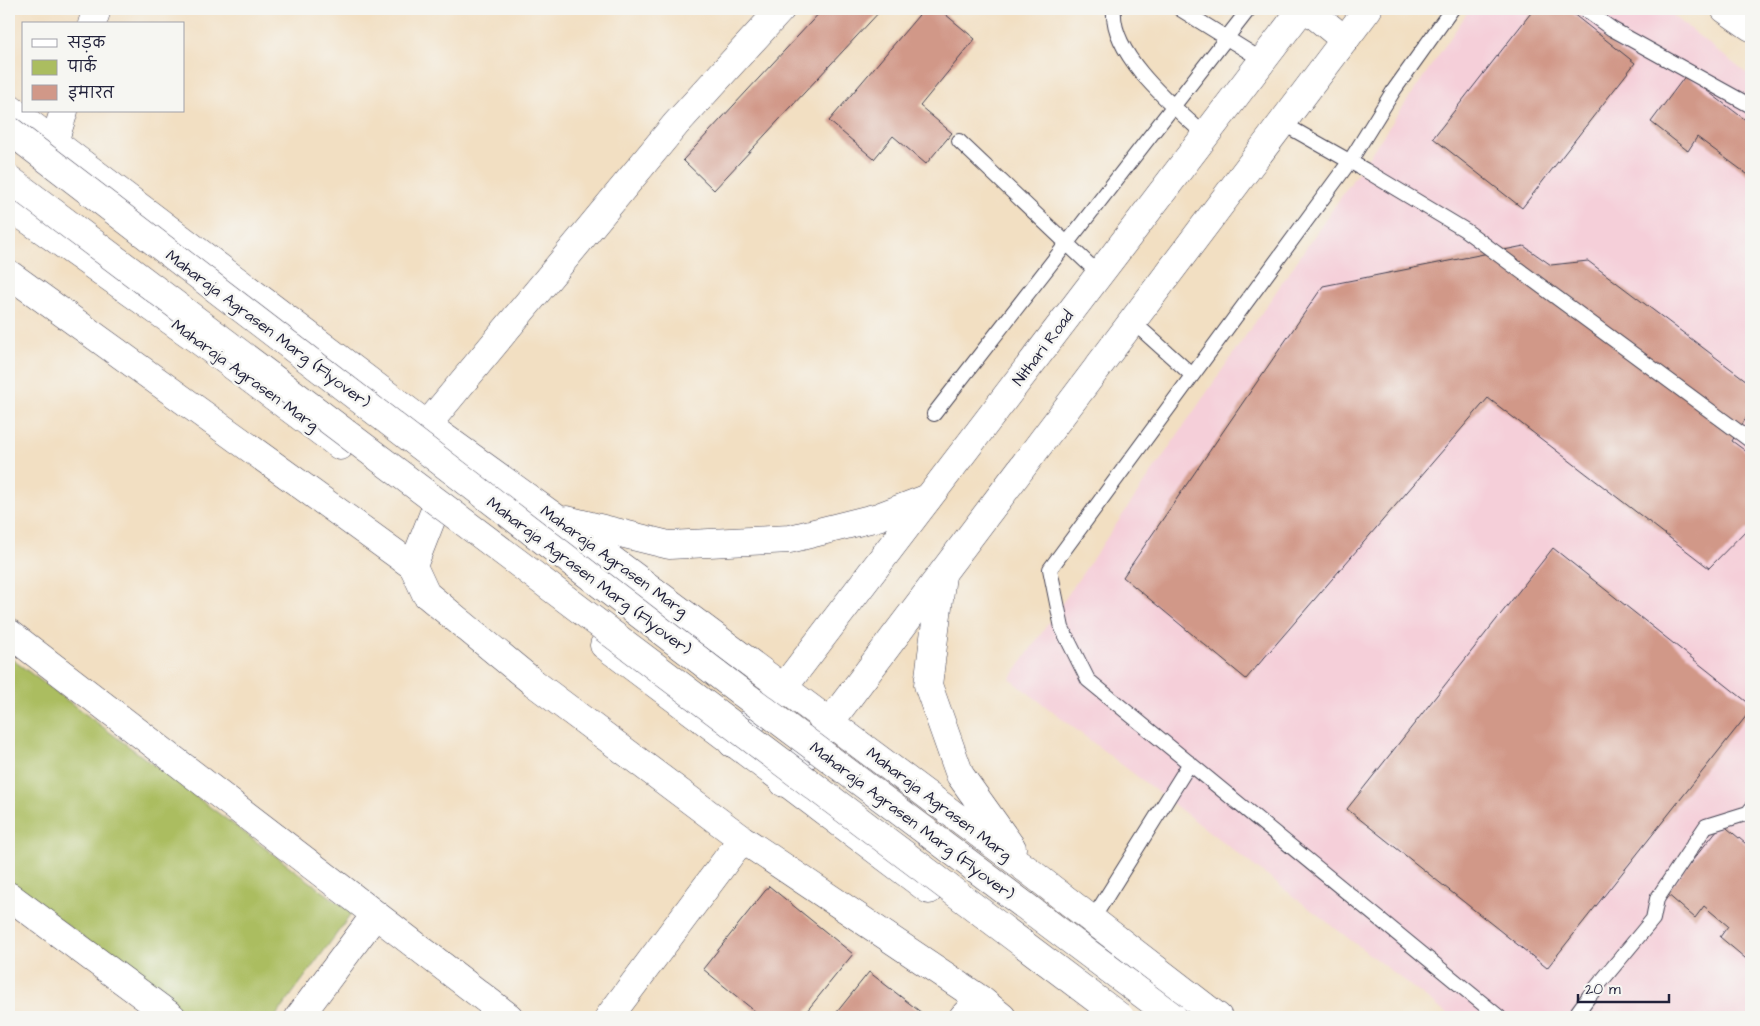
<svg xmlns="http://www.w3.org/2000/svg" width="1760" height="1026" font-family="'Architects Daughter','Playpen Sans Deva',sans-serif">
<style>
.built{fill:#f5cfd9}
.green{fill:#abbd60;stroke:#66704e}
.building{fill:#d19888}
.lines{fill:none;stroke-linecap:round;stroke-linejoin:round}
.service-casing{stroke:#413e4f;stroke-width:16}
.minor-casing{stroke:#413e4f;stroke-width:29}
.tertiary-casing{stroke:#413e4f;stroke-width:29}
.secondary-casing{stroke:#413e4f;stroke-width:29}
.service{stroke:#fff;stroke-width:14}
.minor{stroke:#fff;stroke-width:28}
.tertiary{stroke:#fff;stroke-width:28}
.secondary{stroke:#fff;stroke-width:28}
.primary-bridge-casing{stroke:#413e4f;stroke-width:29;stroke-linecap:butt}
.primary-bridge{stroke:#fff;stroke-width:28}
.labels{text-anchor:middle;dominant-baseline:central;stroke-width:5;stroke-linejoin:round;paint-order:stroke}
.street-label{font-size:16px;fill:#22223b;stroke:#f6f6f2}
</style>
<rect width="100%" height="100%" fill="#f6f6f2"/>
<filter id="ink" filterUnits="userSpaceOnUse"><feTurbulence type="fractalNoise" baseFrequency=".02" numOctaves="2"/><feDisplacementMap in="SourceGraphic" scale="10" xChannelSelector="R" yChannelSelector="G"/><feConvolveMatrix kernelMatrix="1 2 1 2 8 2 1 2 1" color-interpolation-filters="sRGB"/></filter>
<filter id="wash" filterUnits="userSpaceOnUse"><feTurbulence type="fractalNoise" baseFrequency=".0096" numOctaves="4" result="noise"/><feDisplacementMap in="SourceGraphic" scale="20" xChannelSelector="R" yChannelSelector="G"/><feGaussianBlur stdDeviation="1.12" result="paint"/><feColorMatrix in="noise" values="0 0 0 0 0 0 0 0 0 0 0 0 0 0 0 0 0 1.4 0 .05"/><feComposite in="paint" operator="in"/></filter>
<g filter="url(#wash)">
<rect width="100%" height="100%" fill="#f2dfc2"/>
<!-- built -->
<path class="built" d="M1470 9H1665L1751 77V1017H1451L1010 679Z"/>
<!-- green -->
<path class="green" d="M9 657 352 913 275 1017H190L9 882Z"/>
<g id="blocks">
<!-- building -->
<path class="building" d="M823 9H882L714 190 683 160Z
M924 9H939L975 39 920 106 952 133 926 164 893 136 874 159 829 121Z
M1534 9H1567L1635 63 1522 208 1433 138Z
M1686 75 1751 124V177L1697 137 1688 151 1651 122Z
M1524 246 1551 265 1588 261 1751 384V410L1732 441 1751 455V525L1709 568 1488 398 1246 679 1123 577 1323 286Z
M1553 548 1751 705V710L1547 968 1347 809Z
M1722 824 1751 848V963L1720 937 1728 926 1704 906 1695 918 1666 893Z
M769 886 853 954 802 1017H762L703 969Z
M869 972 927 1017H833Z"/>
</g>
</g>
<g filter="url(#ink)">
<use href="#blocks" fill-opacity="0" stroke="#413e4f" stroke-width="1"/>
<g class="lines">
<!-- service casing -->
<g class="service-casing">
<path id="service" d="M1114 9C1110 55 1174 107 1205 135
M1180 9 1262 60
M1452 9 1394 90 1350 161 1050 569 1062 628 1088 680 1499 1017
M1584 9 1612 29 1751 106
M1282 123 1365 170 1465 230 1751 441
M959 141 1099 274
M1132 321 1192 375
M934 414 1249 9
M1092 920 1190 763
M1574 1017 1590 995 1653 919 1657 899 1706 826 1748 813 1751 809"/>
</g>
<!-- minor casing -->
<g class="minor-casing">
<path id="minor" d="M1307 9 1345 40
M1725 9 1751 27
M92 24 97 9
M54 142 64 111
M9 274 413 566 426 594 534 683 742 839 980 999 1002 1017
M427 425 676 124 781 9
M9 633 509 1017
M9 896 172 1017
M299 1017 375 915
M609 1017 742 839
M963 1017 980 999"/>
</g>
<!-- tertiary casing -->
<g class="tertiary-casing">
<path id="tertiary" d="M732 743 784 687 1302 9
M784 783 1368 9"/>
</g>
<!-- secondary casing -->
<g class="secondary-casing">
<path id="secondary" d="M9 108 427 425 556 518 1029 871 1218 1017
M9 206 201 342 340 446
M567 520 669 545 790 539 878 517 928 498
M413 566 433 515
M942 575 928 685 960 775 1012 848
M604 645 929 890"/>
</g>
<!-- service -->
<use href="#service" class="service"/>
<!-- minor -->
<use href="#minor" class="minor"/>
<!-- tertiary -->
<use href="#tertiary" class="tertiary"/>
<!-- secondary -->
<use href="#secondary" class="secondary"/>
<!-- primary-bridge casing -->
<g class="primary-bridge-casing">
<path id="primary-bridge" d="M9 130 742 693 1173 1017
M9 179 1120 1017"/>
</g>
<!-- primary-bridge -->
<use href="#primary-bridge" class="primary-bridge"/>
</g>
</g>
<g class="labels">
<!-- street labels -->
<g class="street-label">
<text transform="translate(268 329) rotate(37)">Maharaja Agrasen Marg (Flyover)</text>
<text transform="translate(1043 348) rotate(-53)">Nithari Road</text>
<text transform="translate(245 375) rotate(36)">Maharaja Agrasen Marg</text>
<text transform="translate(614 561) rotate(36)">Maharaja Agrasen Marg</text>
<text transform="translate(589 576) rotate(37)">Maharaja Agrasen Marg (Flyover)</text>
<text transform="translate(939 804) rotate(37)">Maharaja Agrasen Marg</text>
<text transform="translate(912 821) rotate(37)">Maharaja Agrasen Marg (Flyover)</text>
</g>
</g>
<!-- margin -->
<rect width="1760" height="1026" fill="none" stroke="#f6f6f2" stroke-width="30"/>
<!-- legend -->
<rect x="22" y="22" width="162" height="90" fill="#f6f6f2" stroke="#a1a1a9"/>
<rect x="32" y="39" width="25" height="8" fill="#ffffff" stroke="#a1a1a9"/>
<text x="68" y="48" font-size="15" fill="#22223b">सड़क</text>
<rect x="32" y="60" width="25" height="15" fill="#abbd60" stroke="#a1a1a9"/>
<text x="68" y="72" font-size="15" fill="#22223b">पार्क</text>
<rect x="32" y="85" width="25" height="15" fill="#d19888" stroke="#a1a1a9"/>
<text x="68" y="98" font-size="15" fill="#22223b">इमारत</text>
<!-- scale -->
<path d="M1578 994v8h91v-8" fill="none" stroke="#22223b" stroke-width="2.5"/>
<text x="1585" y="994" font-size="15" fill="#22223b" stroke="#f6f6f2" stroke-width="4" paint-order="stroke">20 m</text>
</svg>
